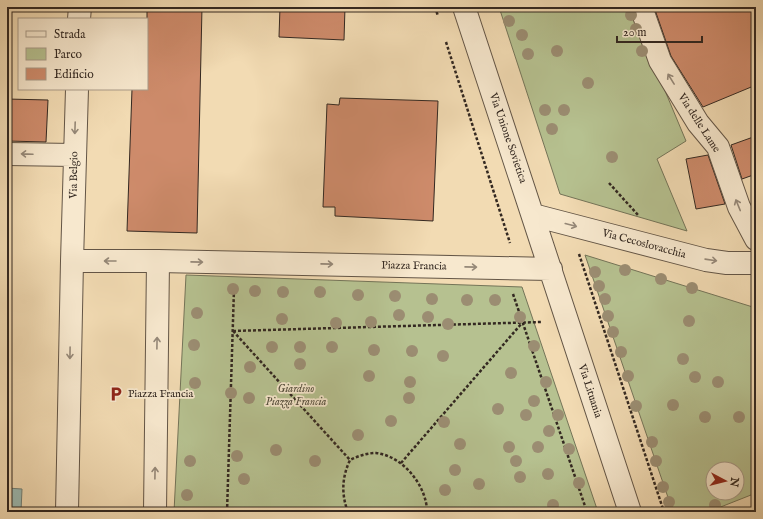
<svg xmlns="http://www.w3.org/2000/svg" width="763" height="519" font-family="'IM FELL English',serif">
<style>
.green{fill:#b6c190;stroke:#747458;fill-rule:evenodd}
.water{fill:#9cbab2;stroke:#728078}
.building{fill:#ce8b6b;stroke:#332821}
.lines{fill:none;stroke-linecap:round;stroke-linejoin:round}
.street-casing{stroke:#635546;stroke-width:24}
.path{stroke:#332821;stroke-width:2.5;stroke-dasharray:3 2;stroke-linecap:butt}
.street{stroke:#f7e8ce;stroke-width:22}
.tree{fill:#9b8d72}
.oneway{stroke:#958878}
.labels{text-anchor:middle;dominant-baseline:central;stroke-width:3.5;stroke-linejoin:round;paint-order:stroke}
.street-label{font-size:11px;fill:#332821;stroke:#f7e8ce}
.park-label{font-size:11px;font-style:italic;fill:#544e3d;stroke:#f7e8ce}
.poi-label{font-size:11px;fill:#332821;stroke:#f7e8ce;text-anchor:start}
</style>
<rect width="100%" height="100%" fill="#f2dbb3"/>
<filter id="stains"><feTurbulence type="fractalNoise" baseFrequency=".005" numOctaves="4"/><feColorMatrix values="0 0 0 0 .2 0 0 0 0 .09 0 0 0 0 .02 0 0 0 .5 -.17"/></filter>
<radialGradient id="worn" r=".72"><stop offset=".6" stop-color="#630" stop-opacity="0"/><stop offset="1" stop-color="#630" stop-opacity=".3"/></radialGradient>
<!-- green -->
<path class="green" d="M499 7H630L686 141 657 159 687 231 560 194Z
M585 255 756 308V493L708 512H673ZM713 469H737V493H713Z
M186 275 522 287 598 512H174Z"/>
<!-- water -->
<path class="water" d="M7 488 22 489 21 512H7Z"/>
<!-- building -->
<path class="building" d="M147 7H202L197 233 127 231 132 89H147Z
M280 7H345L344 40 279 37Z
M654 7H756V85L703 107 671 56Z
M340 98 438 101 433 221 335 216V207H323L327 104 339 105Z
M7 99 48 100 46 142 7 141Z
M756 136V174L742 179 731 145Z
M708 155 725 204 696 209 686 159Z"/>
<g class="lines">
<!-- street casing -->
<g class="street-casing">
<path id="street" d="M464 7 630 512
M641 7 660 61 698 123 718 147 739 207 756 239
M79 19 80 7
M7 154 74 155
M533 215 706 260 727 263H756
M72 261 77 89
M158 261 551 269
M67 512 72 261H158L155 512"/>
</g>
<!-- path -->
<path class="path" d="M435 7 438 16
M446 42 510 243
M609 183 638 215
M579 254 664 512
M513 294 587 512
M233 331 541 322
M233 331 350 460
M401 463 522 323
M227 512 234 289
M348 512C341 494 342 477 350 460 358 456 367 453 376 453 403 456 427 486 427 512"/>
<!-- street -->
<use href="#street" class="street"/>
</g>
<!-- trees -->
<g class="tree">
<circle cx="631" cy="15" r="6"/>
<circle cx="509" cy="21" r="6"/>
<circle cx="636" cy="29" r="6"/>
<circle cx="522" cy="35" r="6"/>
<circle cx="557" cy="51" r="6"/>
<circle cx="642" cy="51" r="6"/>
<circle cx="528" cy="54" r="6"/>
<circle cx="588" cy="83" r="6"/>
<circle cx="545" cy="110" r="6"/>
<circle cx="564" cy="110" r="6"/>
<circle cx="552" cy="129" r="6"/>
<circle cx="612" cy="157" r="6"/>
<circle cx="625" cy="270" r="6"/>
<circle cx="595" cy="272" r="6"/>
<circle cx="661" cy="279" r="6"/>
<circle cx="599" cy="286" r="6"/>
<circle cx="692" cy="288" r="6"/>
<circle cx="233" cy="289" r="6"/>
<circle cx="255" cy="291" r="6"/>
<circle cx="283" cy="292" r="6"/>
<circle cx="320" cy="292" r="6"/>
<circle cx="358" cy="295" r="6"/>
<circle cx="395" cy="296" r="6"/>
<circle cx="432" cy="299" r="6"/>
<circle cx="605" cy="299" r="6"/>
<circle cx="467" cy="300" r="6"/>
<circle cx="495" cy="300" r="6"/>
<circle cx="197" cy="313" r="6"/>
<circle cx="399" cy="315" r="6"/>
<circle cx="608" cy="316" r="6"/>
<circle cx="428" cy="317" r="6"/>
<circle cx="520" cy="317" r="6"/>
<circle cx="282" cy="319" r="6"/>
<circle cx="689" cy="321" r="6"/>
<circle cx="371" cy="322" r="6"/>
<circle cx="336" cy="323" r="6"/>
<circle cx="448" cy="324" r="6"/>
<circle cx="613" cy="332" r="6"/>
<circle cx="194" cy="345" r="6"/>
<circle cx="534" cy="346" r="6"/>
<circle cx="272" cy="347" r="6"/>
<circle cx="300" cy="347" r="6"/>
<circle cx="332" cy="347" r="6"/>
<circle cx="374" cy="350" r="6"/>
<circle cx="412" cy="351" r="6"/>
<circle cx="621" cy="352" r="6"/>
<circle cx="443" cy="356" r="6"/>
<circle cx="683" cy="359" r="6"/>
<circle cx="300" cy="364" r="6"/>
<circle cx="250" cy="367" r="6"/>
<circle cx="511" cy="373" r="6"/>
<circle cx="369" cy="376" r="6"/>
<circle cx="628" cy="376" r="6"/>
<circle cx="695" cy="377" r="6"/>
<circle cx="410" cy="382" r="6"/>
<circle cx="546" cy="382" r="6"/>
<circle cx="718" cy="382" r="6"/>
<circle cx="195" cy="383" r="6"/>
<circle cx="231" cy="393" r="6"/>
<circle cx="249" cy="398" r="6"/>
<circle cx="409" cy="398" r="6"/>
<circle cx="534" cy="401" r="6"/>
<circle cx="673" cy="405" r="6"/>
<circle cx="636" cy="406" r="6"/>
<circle cx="498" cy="409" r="6"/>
<circle cx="526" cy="415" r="6"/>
<circle cx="558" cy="415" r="6"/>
<circle cx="705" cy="417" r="6"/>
<circle cx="739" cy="417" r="6"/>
<circle cx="391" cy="421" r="6"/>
<circle cx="444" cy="422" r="6"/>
<circle cx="549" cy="431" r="6"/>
<circle cx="358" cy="435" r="6"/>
<circle cx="652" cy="442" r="6"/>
<circle cx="460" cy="444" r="6"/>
<circle cx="509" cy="447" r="6"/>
<circle cx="538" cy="447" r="6"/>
<circle cx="569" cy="449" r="6"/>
<circle cx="276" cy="450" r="6"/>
<circle cx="237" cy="456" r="6"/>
<circle cx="190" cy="461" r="6"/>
<circle cx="315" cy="461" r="6"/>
<circle cx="516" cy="461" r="6"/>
<circle cx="656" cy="461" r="6"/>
<circle cx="455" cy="470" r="6"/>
<circle cx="548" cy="474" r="6"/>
<circle cx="520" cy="477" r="6"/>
<circle cx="244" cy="479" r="6"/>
<circle cx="579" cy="483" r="6"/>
<circle cx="479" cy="484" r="6"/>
<circle cx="663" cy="487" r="6"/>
<circle cx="445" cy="490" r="6"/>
<circle cx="187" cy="495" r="6"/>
<circle cx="669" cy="502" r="6"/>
<circle cx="553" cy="505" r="6"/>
<circle cx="715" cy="505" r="6"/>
</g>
<!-- one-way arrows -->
<defs><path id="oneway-shaft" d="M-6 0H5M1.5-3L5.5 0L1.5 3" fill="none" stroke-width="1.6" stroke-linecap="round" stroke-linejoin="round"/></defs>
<g class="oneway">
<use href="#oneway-shaft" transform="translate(671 79) rotate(-122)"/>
<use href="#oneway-shaft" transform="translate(75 128) rotate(92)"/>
<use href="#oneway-shaft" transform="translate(27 154) rotate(-178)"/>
<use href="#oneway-shaft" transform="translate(738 205) rotate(-112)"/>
<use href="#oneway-shaft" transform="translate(571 225) rotate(15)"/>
<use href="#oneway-shaft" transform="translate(711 260) rotate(8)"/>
<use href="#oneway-shaft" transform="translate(110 261) rotate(-180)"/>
<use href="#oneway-shaft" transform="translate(197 262) rotate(1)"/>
<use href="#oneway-shaft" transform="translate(327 264) rotate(1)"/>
<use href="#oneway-shaft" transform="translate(471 267) rotate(1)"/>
<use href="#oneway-shaft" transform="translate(157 343) rotate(-89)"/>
<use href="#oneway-shaft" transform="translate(70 353) rotate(91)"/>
<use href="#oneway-shaft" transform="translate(155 473) rotate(-89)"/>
</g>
<!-- icons -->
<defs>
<g id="parking-bare" transform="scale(1.2)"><path d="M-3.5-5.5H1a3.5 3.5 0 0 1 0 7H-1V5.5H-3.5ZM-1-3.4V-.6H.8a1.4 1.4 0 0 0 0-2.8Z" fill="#8f2418" stroke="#f7e8ce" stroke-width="2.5" paint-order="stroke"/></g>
</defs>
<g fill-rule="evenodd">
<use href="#parking-bare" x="116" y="394"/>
</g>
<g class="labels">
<!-- street labels -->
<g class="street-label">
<text transform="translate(699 123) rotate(57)">Via delle Lame</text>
<text transform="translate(508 138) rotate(71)">Via Unione Sovietica</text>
<text transform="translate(74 175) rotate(-89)">Via Belgio</text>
<text transform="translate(644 244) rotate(15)">Via Cecoslovacchia</text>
<text transform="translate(414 266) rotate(1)">Piazza Francia</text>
<text transform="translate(590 391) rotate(72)">Via Lituania</text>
</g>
<!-- park labels -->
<g class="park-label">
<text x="296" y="389">Giardino<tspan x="296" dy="13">Piazza Francia</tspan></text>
</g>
<!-- poi labels -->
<g class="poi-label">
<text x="128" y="394">Piazza Francia</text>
</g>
</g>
<!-- margin -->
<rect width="763" height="519" fill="none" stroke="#f2dbb3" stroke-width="24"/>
<rect x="8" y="8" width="747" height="503" fill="none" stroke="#332821" stroke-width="2"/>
<rect x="12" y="12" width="739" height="495" fill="none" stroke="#332821"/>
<!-- legend -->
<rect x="18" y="18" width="130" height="72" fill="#f7e8ce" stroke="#a99b89"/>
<rect x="26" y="31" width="20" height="6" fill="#f7e8ce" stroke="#a99b89"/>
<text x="54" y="38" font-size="12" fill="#332821">Strada</text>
<rect x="26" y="48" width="20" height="12" fill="#b6c190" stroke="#a99b89"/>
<text x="54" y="58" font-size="12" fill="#332821">Parco</text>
<rect x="26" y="68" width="20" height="12" fill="#ce8b6b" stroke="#a99b89"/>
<text x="54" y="78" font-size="12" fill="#332821">Edificio</text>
<!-- north arrow -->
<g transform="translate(725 481) rotate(97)"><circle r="19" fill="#f7e8ce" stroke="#a99b89"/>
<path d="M0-3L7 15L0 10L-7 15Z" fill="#8f2418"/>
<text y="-6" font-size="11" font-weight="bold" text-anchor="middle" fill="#332821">N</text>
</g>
<!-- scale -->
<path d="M617 36v6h85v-6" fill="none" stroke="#332821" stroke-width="2"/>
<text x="623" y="36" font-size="12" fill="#332821" stroke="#f7e8ce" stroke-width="3" paint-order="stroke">20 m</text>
<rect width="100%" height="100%" filter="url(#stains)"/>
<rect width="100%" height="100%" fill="url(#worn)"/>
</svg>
